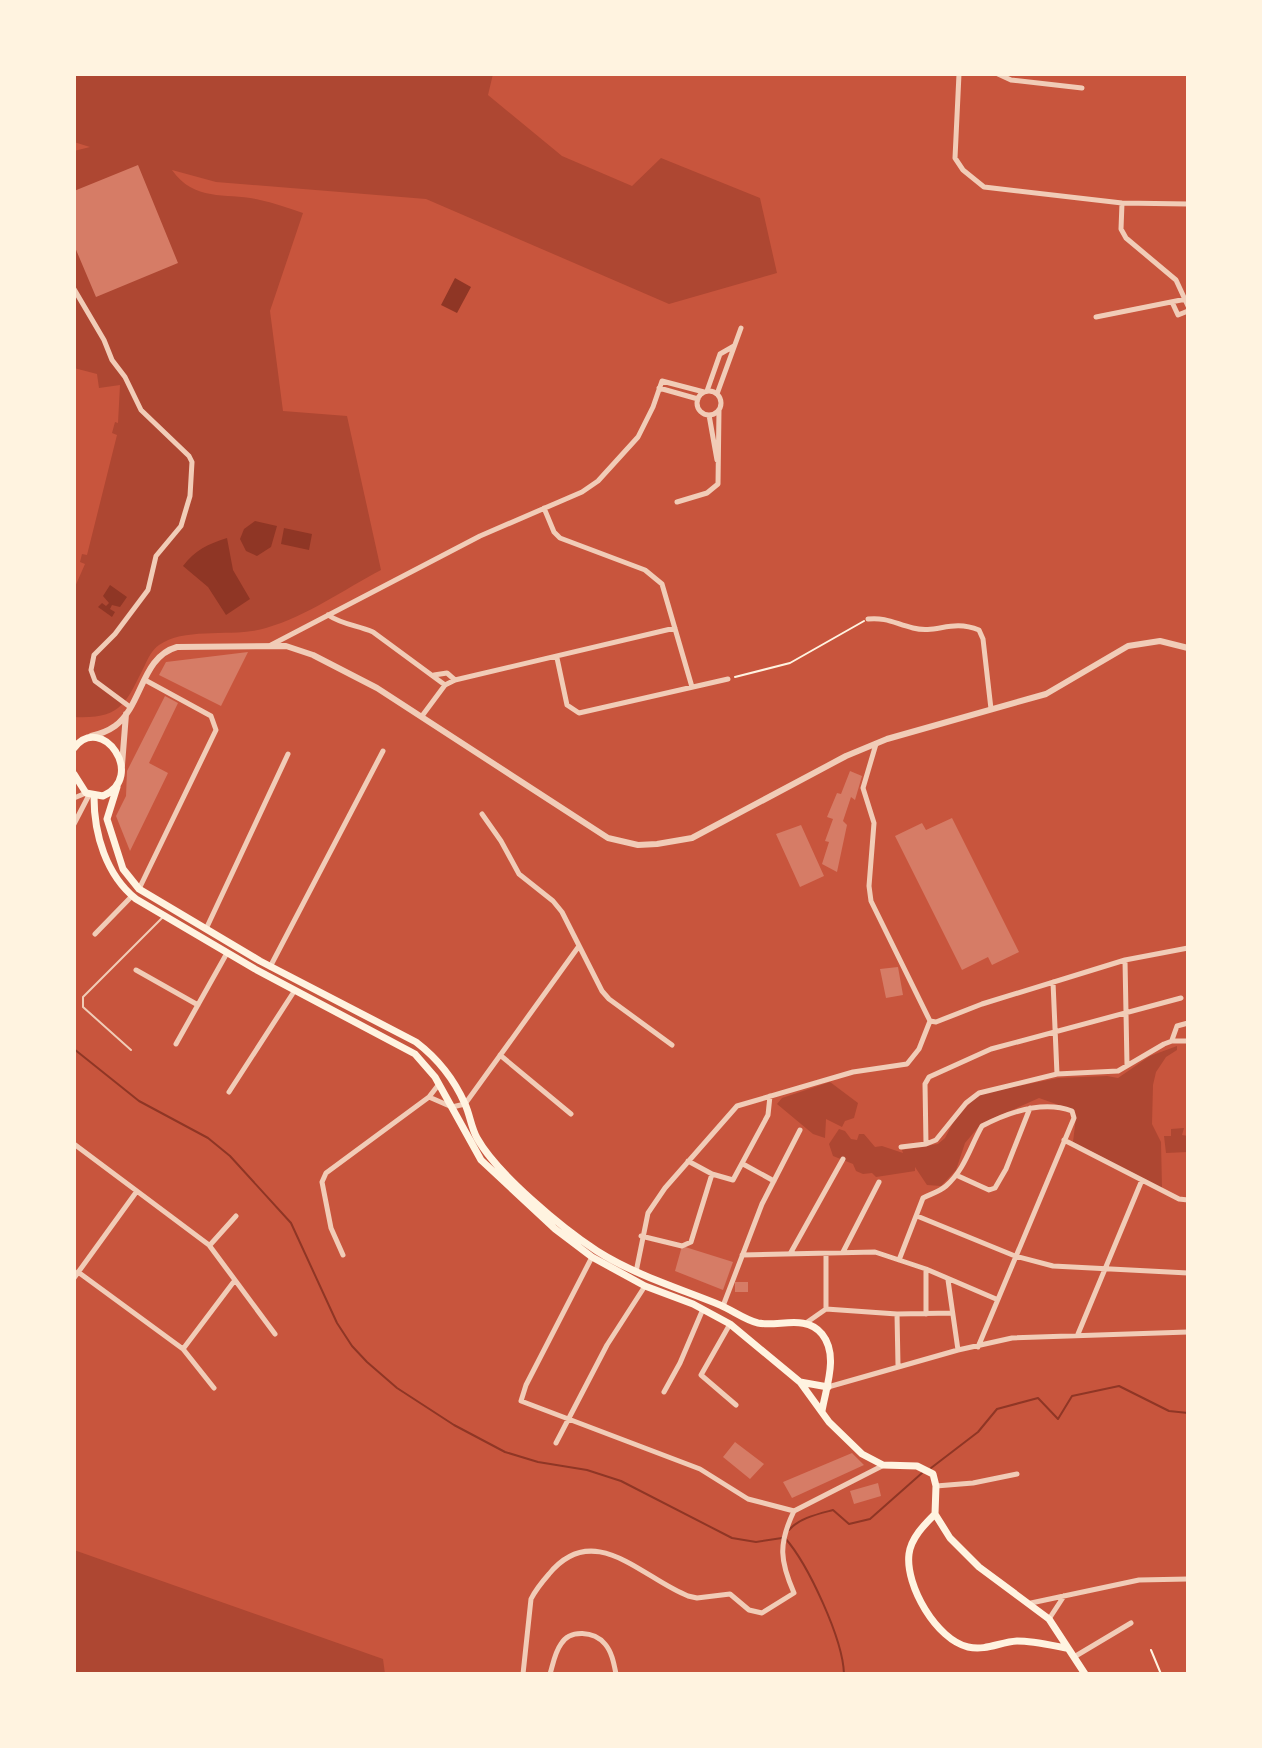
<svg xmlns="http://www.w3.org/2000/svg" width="1262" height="1748" font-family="'Work Sans',sans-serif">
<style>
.green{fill:#ae4732}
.water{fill:#8f3625}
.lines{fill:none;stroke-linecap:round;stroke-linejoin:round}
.stream{stroke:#8f3625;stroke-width:2}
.building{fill:#d67c66}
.path{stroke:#fff3e0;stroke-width:2}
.service{stroke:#f1ccb7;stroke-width:2}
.minor{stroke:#f1ccb7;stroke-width:5}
.tertiary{stroke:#f1ccb7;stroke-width:6}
.secondary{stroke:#fff3e0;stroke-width:7}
</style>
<rect width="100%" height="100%" fill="#c8553d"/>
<!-- green -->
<path class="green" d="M74 74H493L488 95 562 156 632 186 661 158 760 198 777 273 669 304 426 199 216 182 172 170C195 203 228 192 260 200 274 203 288 208 303 213L270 311 283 411 347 416 381 570C343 590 307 616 266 628 235 638 186 626 159 645 152 650 148 658 145 665 125 704 122 719 74 717V589L85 564 80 562 82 554 87 555 117 435 112 433 115 422 118 423 120 385 99 388 97 374 74 368V151L90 147 74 142Z
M1177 1046V1050L1166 1057 1156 1072 1153 1085 1152 1124 1161 1142 1162 1188 1073 1142 1076 1117 1073 1110 1039 1098 981 1124 965 1143 956 1170 941 1186 927 1185 915 1167V1171L876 1177 872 1173 863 1174 856 1171 853 1164 833 1156 829 1144 839 1129 845 1131 851 1139 857 1140 859 1134H864L875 1147 882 1146 903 1153 902 1150 938 1144 945 1138 954 1121 978 1094 1058 1078 1107 1076 1118 1078 1150 1056Z
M830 1082 858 1103 854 1118 845 1121 842 1127 826 1119 825 1138 813 1134 777 1104 782 1098Z
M1184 1128 1182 1135 1188 1136V1152L1166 1153 1164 1136H1171V1129Z
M74 1550 383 1659 385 1674H74Z"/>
<!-- water -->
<path class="water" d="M455 278 471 287 457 313 441 305Z
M255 521 277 526 271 547 257 556 246 551 240 539 244 529Z
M284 528 312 534 309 550 281 544Z
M227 538 233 570 250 599 226 615 208 587 183 566C195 550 208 544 227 538Z
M110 585 127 597 120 607 112 605 110 609 115 612 112 617 98 607 102 603 106 606 109 603 103 596Z"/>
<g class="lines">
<!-- stream -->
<path class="stream" d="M74 1049 139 1101 208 1138 230 1156 291 1223 337 1323 352 1346 367 1362 397 1388 454 1425 505 1452 538 1462 587 1470 621 1481 732 1538 756 1542 782 1538
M931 1468 978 1432 997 1409 1038 1398 1058 1419 1072 1396 1119 1386 1169 1411 1188 1413
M789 1530C799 1518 818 1514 833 1510L849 1524 870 1519 922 1473
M785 1538C808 1564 843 1639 844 1674"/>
</g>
<!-- building -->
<path class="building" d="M138 165 178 263 96 297 74 245V191Z
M248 652 221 706 159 675 166 662Z
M165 696 178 703 149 763 168 773 130 851 116 816 126 796 127 771Z
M850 771 862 776 855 800 851 797 843 821 847 825 837 872 822 864 829 842 825 841 833 819 827 817 837 793 841 794Z
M952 818 1019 952 992 965 988 957 962 970 895 836 922 823 926 830Z
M801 825 824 876 800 887 776 834Z
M898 967 903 995 886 998 880 969Z
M682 1246 733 1262 723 1290 675 1271Z
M735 1282H748V1292H735Z
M735 1442 764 1464 750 1479 723 1457Z
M852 1453 864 1465 792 1498 783 1482Z
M878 1483 881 1496 854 1504 850 1491Z"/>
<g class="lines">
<!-- path -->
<path class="path" d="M735 677 790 663 864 621
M1151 1650 1161 1674
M1186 1674 1188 1673"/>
<!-- service -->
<path class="service" d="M131 1050 83 1007V997L162 918"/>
<!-- minor -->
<path class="minor" d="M959 74 955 158 963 170 984 187 1122 203 1188 204
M998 74 1011 80 1082 88
M1122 203 1121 229 1126 238 1176 280 1188 306
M74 289 104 340 112 360 125 377 141 410 189 456 192 462 190 496 181 526 156 556 148 590 115 634 94 655 91 670 95 681 130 707
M1172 302 1178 315 1188 311
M1096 317 1186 299
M659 388 698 399
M697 403a12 12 0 1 1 24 0a12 12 0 1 1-24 0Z
M707 391 720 354 734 346
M717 394 741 328
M709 415 717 460
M677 502 707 493 718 484 719 410
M544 508 554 532 560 538 645 570 662 584 692 687
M328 615C343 625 357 625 373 632L445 685
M868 619C886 617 896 624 913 628 937 634 951 619 979 630L983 639 991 709
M271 645 480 536 582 492 598 481 638 437 653 407 662 381 704 392
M557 658 567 705 579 713 728 679
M434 675 447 673 455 680
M422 716 445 685 455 680 675 628
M876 744 863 788 874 823 869 886 871 901 930 1021
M74 798 86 793
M482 814 501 841 519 874 553 901 562 912 602 991 609 999 672 1045
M74 824 89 795
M139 889 216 730 211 716 145 680
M206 929 288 754
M95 934 132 896
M1125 960 1127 1065
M270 967 383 751
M136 970 198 1005
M1053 982 1057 1074
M1172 1040 1177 1026 1188 1023
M176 1044 227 953
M500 1055 571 1114
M229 1092 295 990
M429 1097 452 1107 465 1104 579 946
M1064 1140 1179 1199 1188 1200
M74 1144 209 1245 275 1334
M926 1144 925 1084 929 1077 991 1049 1181 998
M901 1147 926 1144 936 1140 966 1103 979 1093 1057 1074 1118 1071 1164 1044 1172 1041H1188
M688 1161 712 1174 733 1180 768 1115 770 1096
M743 1164 774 1181
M956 1175 989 1190 995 1188 1006 1169 1030 1108
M917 1216 1015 1256 1053 1266 1188 1273
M641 1236 682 1246 691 1242 712 1174
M210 1245 236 1216
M843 1252 879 1182
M790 1254 843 1159
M343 1255 331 1228 322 1182 326 1173 429 1097 439 1084
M742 1255 875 1252 926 1269 996 1299
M592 1257 526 1385 521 1401 700 1469 748 1499 794 1511
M899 1260 923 1198C930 1194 939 1192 946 1186 965 1169 970 1147 982 1126 1009 1112 1043 1100 1072 1111L1074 1118 978 1347
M78 1272 183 1349 214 1388
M636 1272 648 1213 665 1188 737 1106 853 1072 907 1064 919 1049 930 1021 936 1022 982 1004 1125 960 1188 948
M74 1278 137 1191
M948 1280 958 1350
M723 1306 762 1204 800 1130
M826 1309 897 1314 952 1313
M897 1314 898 1365
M926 1314V1269
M806 1323 826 1309V1254
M730 1324 701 1375 736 1405
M1078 1334 1142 1180
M183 1349 235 1280
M828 1387 958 1350 1012 1338 1188 1332
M664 1392 680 1363 703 1309
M556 1443 607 1345 645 1286
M936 1486 973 1483 1017 1474
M1031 1603 1139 1580 1188 1579
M1049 1619 1064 1596
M1074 1657 1131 1623
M523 1674 531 1599C536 1589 542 1582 549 1574 594 1519 642 1578 688 1596L697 1598 730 1594 749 1610 762 1613 794 1593C780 1561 778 1544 794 1511L882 1466
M550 1674C553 1664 555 1652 561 1644 570 1629 594 1631 605 1644 612 1652 614 1664 616 1674"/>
<!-- tertiary -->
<path class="tertiary" d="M91 736C100 734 108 731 115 726 143 705 141 657 177 647L286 646 313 655 377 688 608 838 638 845 657 844 692 838 846 756 887 739 1046 694 1128 646 1160 641 1188 648
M122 765 126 714"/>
<!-- secondary -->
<path class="secondary" d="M74 748C102 712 147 777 103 796L86 793 74 774
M117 787 107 819 123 869 139 889 260 961 416 1042C437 1058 454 1079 465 1104 470 1115 471 1127 477 1138 497 1174 562 1228 597 1251 635 1275 678 1288 720 1305 732 1310 745 1320 758 1323 779 1327 806 1314 822 1334 839 1355 826 1387 822 1411
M94 797C94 834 106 875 136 899L255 969 415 1054 435 1077 481 1160 555 1229 592 1257 645 1286 693 1304 730 1324 800 1382 829 1422 862 1454 883 1465 917 1466 933 1474 936 1486 935 1514 950 1538 979 1567 1049 1619 1085 1674
M800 1382 828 1387
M935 1514C924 1525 911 1538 909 1554 905 1586 937 1640 968 1647 986 1651 1000 1642 1017 1641 1033 1641 1050 1645 1066 1648"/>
</g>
<!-- border -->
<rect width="1262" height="1748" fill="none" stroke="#fff3e0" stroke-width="152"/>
</svg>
